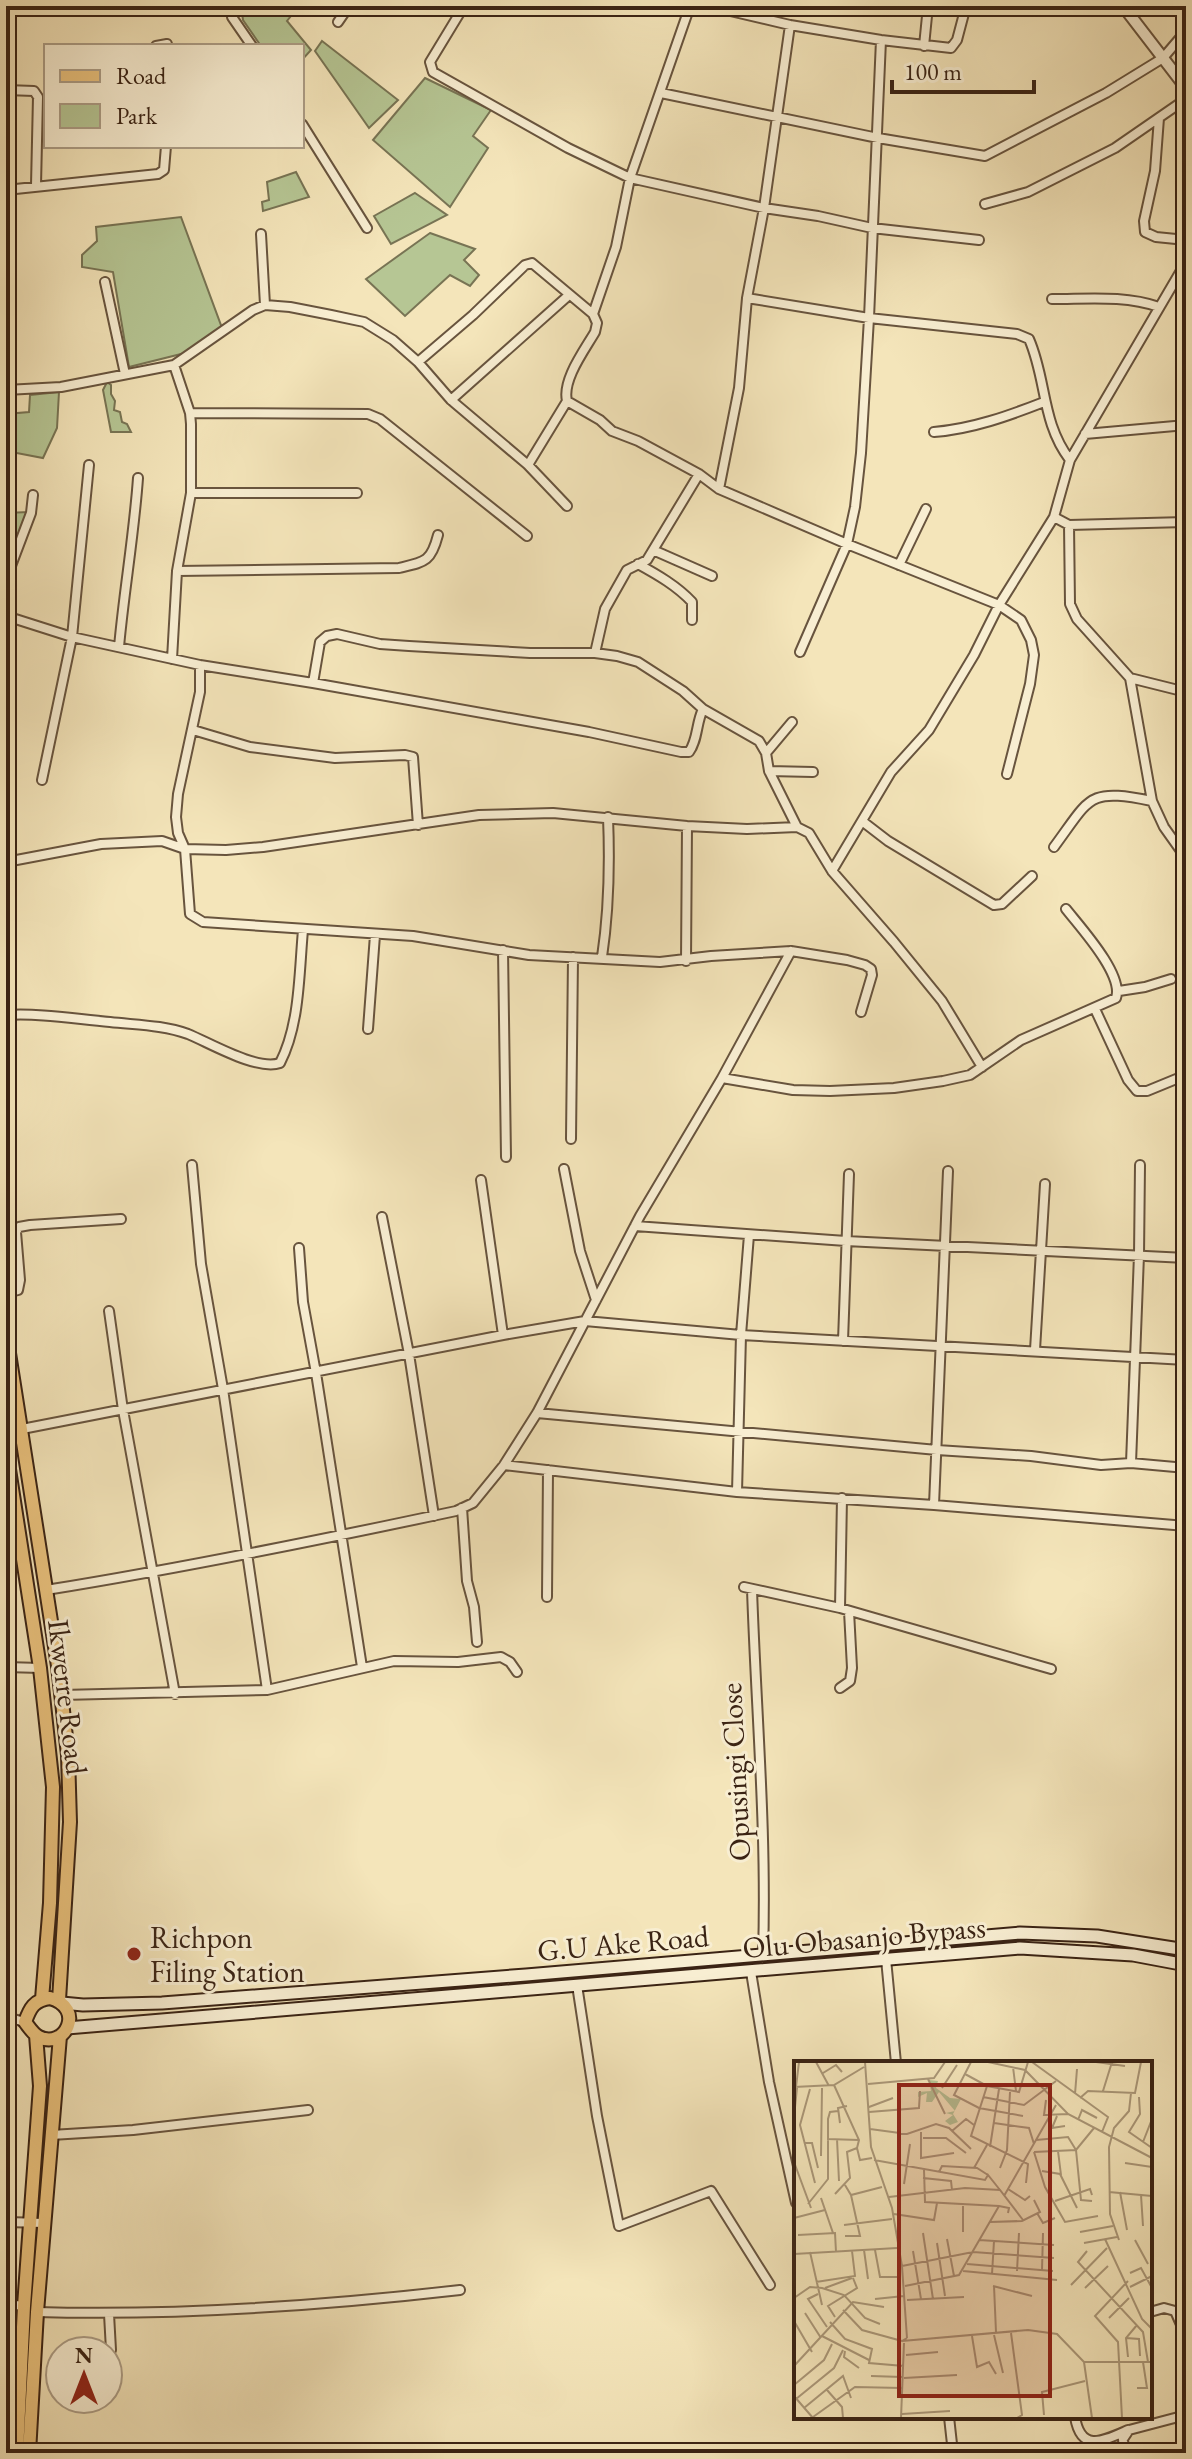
<svg xmlns="http://www.w3.org/2000/svg" width="1192" height="2459" font-family="'EB Garamond',serif">
<style>
.green{fill:#b6c694;stroke:#787454;stroke-width:2}
.lines{fill:none;stroke-linecap:round;stroke-linejoin:round}
.minor-casing{stroke:#68543e;stroke-width:12}
.tertiary-casing{stroke:#68543e;stroke-width:14}
.secondary-casing{stroke:#3a2314;stroke-width:15}
.primary-casing{stroke:#3a2314;stroke-width:16}
.minor{stroke:#f8eed2;stroke-width:8}
.tertiary{stroke:#f8eed2;stroke-width:10}
.secondary{stroke:#f8eed2;stroke-width:11}
.primary{stroke:#eac27d;stroke-width:12}
.poi-dot{fill:#8f2418;stroke:#f8eed2;stroke-width:3}
.labels{text-anchor:middle;dominant-baseline:central;stroke-width:6;stroke-linejoin:round;paint-order:stroke}
.street-label{font-size:30px;fill:#3a2314;stroke:#f8eed2}
.poi-label{font-size:30px;fill:#3a2314;stroke:#f8eed2;text-anchor:start}
.inset-road{fill:none;stroke:#aa9778;stroke-width:2}
.view{fill:#8f2418;fill-opacity:0.15;stroke:#8f2418;stroke-width:4}
.inset-edge{fill:none;stroke:#3a2314;stroke-width:4}
</style>
<rect width="100%" height="100%" fill="#f4e5ba"/>
<filter id="stains"><feTurbulence type="fractalNoise" baseFrequency=".0025" numOctaves="4"/><feColorMatrix values="0 0 0 0 .2 0 0 0 0 .09 0 0 0 0 .02 0 0 0 .5 -.17"/></filter>
<radialGradient id="worn" r=".72"><stop offset=".6" stop-color="#630" stop-opacity="0"/><stop offset="1" stop-color="#630" stop-opacity=".3"/></radialGradient>
<!-- green -->
<path class="green" d="M241 6H292L295 11 287 21 311 50 302 60V46H261L243 20Z
M322 41 398 100 369 128 315 51Z
M425 78 491 110 473 136 488 148 450 207 373 140Z
M296 172 309 197 263 211 262 202 269 200 267 182Z
M415 193 447 215 391 244 374 216Z
M181 217 222 328 189 352 129 367 113 272 82 267V255L97 241 96 227Z
M430 233 475 249 464 260 479 275 470 286 450 275 405 316 366 279Z
M107 382 111 385V394L115 401 114 410 120 412 122 422 127 424 131 432H111L103 390Z
M59 392 57 428 43 458 6 451V414L29 412 30 395Z
M28 512 12 558 6 556V513Z"/>
<g class="lines">
<!-- minor casing -->
<g class="minor-casing">
<path id="minor" d="M231 6 232 17 252 46
M464 6 430 62 433 72 568 148 630 178 764 208 818 216 872 228 979 240
M690 6 630 178 616 247 593 314 597 323 595 332C584 351 562 380 567 401L600 420 612 431 638 441 699 474 719 489 847 544 999 605 1021 620 1031 640 1034 655 1030 684 1007 774
M709 6 790 25 881 40 951 48 957 40 966 6
M338 22 349 6
M156 46 167 44
M924 46 928 6
M6 90 34 91 38 97 36 185
M661 93 878 138 985 156 1106 93 1163 58 1186 31
M1159 118 1155 171 1144 221 1145 232 1156 237 1186 240
M302 124 367 228
M6 190 158 174 164 170 166 146
M985 204 1028 192 1115 148 1186 99
M261 234 265 305
M6 245V334
M105 282 125 374
M747 298 869 318 1017 334 1029 339C1047 380 1041 422 1070 460
M1052 299C1088 299 1125 295 1159 307
M418 362 473 315 525 265 532 263 593 314
M174 365 190 413 191 424V493L177 571 399 568C425 562 431 562 438 535
M6 390 61 387 174 365 253 310 265 305 290 307 331 315 364 322 393 340 418 362 451 400 528 465 567 506
M451 400 569 295
M190 413 368 414 380 419 527 536
M934 432C972 429 1008 416 1044 402
M1085 434 1186 425
M528 465 567 401
M719 489 739 388 747 298 764 208 790 25
M191 493H357
M1054 517 1069 525 1186 522
M1069 525 1070 604 1077 619 1130 678 1152 801 1164 827 1186 858
M653 550 712 576
M638 564C658 575 677 586 692 602V620
M899 565 926 509
M6 579 31 513 33 495
M6 616 72 637 200 665 313 683 589 732 681 752H689C698 740 696 723 703 709L759 741 766 753 769 771 797 827
M119 647C124 591 134 535 138 478
M800 652 847 544 855 507 861 453 869 318 881 40
M595 653 605 609 627 570 647 560 699 474
M172 659 177 571
M200 665V692L178 794 176 817 178 833 185 849 190 914 203 922 413 936 529 955 660 962 711 956 791 951 847 960 865 965 871 969 872 975 861 1012
M1130 678 1186 692
M313 683 320 642 327 636 337 634 380 644 409 646 530 653H595L617 656 638 662 683 691 703 709
M193 730 250 747 335 758 405 755 413 757 418 825
M766 753 792 722
M769 771 813 772
M42 780 72 637 89 465
M862 821 888 841 994 905 1002 904 1032 876
M1054 847C1091 797 1087 788 1152 801
M6 862 101 844 162 841 185 849 226 850 263 847 479 815 553 813 687 826 747 829 797 827 809 833 832 871 894 942 942 1001 982 1067
M832 871 891 772 929 730 974 655 999 605 1054 517 1070 460 1186 262
M503 950 506 1157
M602 957C609 910 610 865 608 817
M686 961 687 826
M1119 991 1145 987 1171 979
M1095 1009 1128 1080 1137 1091H1147L1186 1075
M6 1015C41 1013 75 1019 110 1022 136 1025 163 1025 188 1034 210 1043 257 1071 280 1063 300 1024 299 974 303 930
M368 1029 375 935
M722 1078 793 1090 830 1091 894 1088 943 1081 970 1075 1021 1040 1116 998C1124 975 1081 928 1066 909
M571 1139 573 957
M192 1165 201 1264 223 1389 267 1690
M564 1169 580 1251 596 1300
M481 1180 503 1335
M382 1217 409 1354 434 1516
M635 1226 846 1241 1186 1258
M299 1248 303 1302 316 1373 362 1667
M6 1293 18 1290 20 1280 16 1232 19 1227 30 1225 121 1219
M109 1311 123 1410 175 1694
M843 1341 849 1174
M1035 1350 1045 1184
M537 1413 937 1450 1031 1456 1101 1465 1131 1463 1186 1468
M22 1429 503 1335 585 1321 741 1335 1186 1360
M1131 1463 1139 1255 1140 1165
M504 1465 737 1492 934 1505 1186 1526
M737 1492 741 1335 749 1235
M934 1505 948 1171
M462 1508 467 1581 474 1607 477 1642
M744 1587 840 1608 1051 1669
M752 1589C756 1710 767 1832 763 1954
M46 1590C183 1568 320 1540 456 1511L473 1503 504 1465 537 1413 640 1216 722 1078 791 951
M547 1597 548 1470
M840 1608 842 1498
M6 1667 40 1668
M840 1688 850 1681 852 1668 849 1611
M62 1695 267 1690 394 1661 458 1662 501 1657 510 1662 517 1672
M886 1959 896 2063
M751 1972 769 2082 796 2203
M577 1985 597 2116 619 2226 711 2191 770 2285
M6 2017 25 2022
M51 2135 133 2130 308 2110
M6 2222 44 2223
M6 2304 24 2306
M37 2312C178 2316 320 2306 460 2290
M1150 2312 1164 2308 1175 2311 1186 2336
M109 2314 111 2350
M949 2417 953 2453
M1075 2417C1081 2453 1103 2441 1128 2430
M1124 2453 1123 2439 1129 2430 1186 2415"/>
</g>
<!-- tertiary casing -->
<g class="tertiary-casing">
<path id="tertiary" d="M1123 6 1186 88"/>
</g>
<!-- secondary casing -->
<g class="secondary-casing">
<path id="secondary" d="M62 2003 83 2005 162 2003 526 1975 1020 1933 1097 1936 1186 1950
M67 2028 1020 1948 1133 1955 1186 1965"/>
</g>
<!-- primary casing -->
<g class="primary-casing">
<path id="primary" d="M6 1334 58 1666 68 1755 70 1822 59 2000
M6 1450 40 1668 53 1787 50 1903 42 1999
M50 1998C86 2008 65 2050 39 2037 33 2034 29 2027 25 2022 30 2008 34 2000 50 1998Z
M17 2453 24 2306 40 2086 36 2035
M29 2453 37 2312 60 2036"/>
</g>
<!-- minor -->
<use href="#minor" class="minor"/>
<!-- tertiary -->
<use href="#tertiary" class="tertiary"/>
<!-- secondary -->
<use href="#secondary" class="secondary"/>
<!-- primary -->
<use href="#primary" class="primary"/>
</g>
<!-- markers -->
<circle class="poi-dot" cx="134" cy="1954" r="8"/>
<g class="labels">
<!-- street labels -->
<g class="street-label">
<text transform="translate(68 1697) rotate(83)">Ikwerre Road</text>
<text transform="translate(735 1772) rotate(-93)">Opusingi Close</text>
<text transform="translate(864 1937) rotate(-5)">Olu Obasanjo Bypass</text>
<text transform="translate(623 1943) rotate(-5)">G.U Ake Road</text>
</g>
<!-- poi labels -->
<g class="poi-label">
<text x="150" y="1937">Richpon<tspan x="150" dy="34">Filing Station</tspan></text>
</g>
</g>
<!-- overview -->
<g transform="translate(794 2061)">
<rect width="358" height="358" fill="#f4e5ba"/>
<path d="M135 19 144 20 142 27 156 37 167 38 159 53 164 61 156 64 151 60 159 54 152 52 161 50 145 31 138 41H132L133 32 124 36V31L137 30Z" fill="#b6c694"/>
<path class="inset-road" d="M22 1 35 25M71 1 77 86 98 147 108 205 113 277M177 1 160 34 185 47 229 55M194 1 231 9 274 53 358 97M238 1 314 56 308 71M302 1 331 5M219 6 222 30M29 12 42 4 48 11M171 13 193 25 225 31 234 1M134 18 151 53M74 23 140 17 151 1M40 24 65 79 63 87 53 91 56 117 41 133M193 25 177 75 234 103 232 122M0 26 40 24 70 6M2 26 5 1M148 27 163 4M16 28 6 64 21 122M309 30 318 1M281 33 283 8M189 36 230 44 262 20M345 36 346 53 335 71 358 87M286 37 294 30 341 32 347 1M252 39 250 54 274 53M75 46 99 37M75 51 125 47 126 30M263 55 258 67 271 65M0 56 3 27M284 59 288 49 303 57M46 62 44 47 53 45M200 62 235 67 240 83M76 68 113 73 142 63 155 67 177 88M158 70 172 58 180 64M127 71V97L160 92M105 74V49M129 77H152L172 92M33 78 65 79M43 78 45 120M242 79 274 76 282 89 287 139 298 140M349 81 358 58M11 82H18L24 107M196 86 205 28M63 87 66 99 78 97M264 90 267 114M240 91 251 126 271 161 304 155M240 91 282 89 300 67M27 95 28 27M80 99 191 119 194 114 206 129M0 101 17 147M331 102 358 106M180 107 193 84M206 107 213 89 216 31M130 109 131 141 205 145 215 147 214 152M248 110 266 113 283 147M145 111 148 105 183 107 194 114M129 117 157 120 158 129M110 123 116 83M51 124 57 134 88 126M214 128 231 139 236 135M315 131 358 135M326 131 333 169M347 134 349 165M210 135 262 44M95 136 171 127 206 129 229 159M27 137 39 172M261 140 296 128 298 134M14 143 34 118V58L36 51 44 50M169 145V171M243 152 249 162 261 157M100 153 140 159 143 142M0 157 31 149M196 161 228 160 246 151 240 139M50 164 98 158M286 171 319 165M129 172 139 238M4 174 41 172 42 191M51 175H66L57 134M153 178 160 215M311 178 348 258 358 268M185 179 260 184M325 179 316 153 315 86 320 67 335 50 337 32M341 179 354 203M143 182 151 235M290 182 323 176M70 189 74 218M81 189 86 216H107M119 190 127 238M293 190 284 201 349 271 354 301M16 191 28 244M0 193 103 187M173 203 259 210M108 205 179 191 260 197M248 209 249 172M169 210 263 219M223 210 225 172M336 212 347 207 358 227M198 213 200 180M22 221 61 215 58 190M277 224 313 187M111 225 165 214 205 145M199 225 238 235M200 225 202 271M336 226 358 215M31 227 58 217M291 227 314 205M24 233 14 238 33 266M0 237 16 226 28 227 50 234 71 257 86 263M81 238 110 235M113 239 170 236M49 249 68 269 108 280M11 252 27 277M41 256 34 245 63 227 59 217M315 257 335 237M0 260 18 291M36 261 51 278 78 288 75 302 110 305M217 272 228 354 223 357M200 274 209 312M28 275 75 299M178 275 183 306 195 301 202 313M113 277 108 280 234 269 263 273 290 301 298 357M332 277 345 278 346 295M51 290 50 296 65 307M112 294 144 291M334 296 332 277 343 264M290 301H358M0 305 59 241 90 246M77 315 108 316M110 317 163 314M0 324 30 299 38 283M343 327H353L349 301M33 329 48 346 49 357M0 335 19 357M2 338 40 307 49 289M10 347 49 315 57 337M108 353 156 350M250 354 248 331 291 320M19 356 61 326 108 327M107 357 110 282M328 357 324 281 301 255 334 220"/>
<path class="view" d="M105 24H256V335H105Z"/>
<rect width="358" height="358" class="inset-edge"/>
</g>
<!-- margin -->
<rect width="1192" height="2459" fill="none" stroke="#f4e5ba" stroke-width="32"/>
<rect x="8" y="8" width="1176" height="2443" fill="none" stroke="#3a2314" stroke-width="4"/>
<rect x="16" y="16" width="1160" height="2427" fill="none" stroke="#3a2314" stroke-width="2"/>
<!-- legend -->
<rect x="44" y="44" width="260" height="104" fill="#f8eed2" stroke="#ac9d86" stroke-width="2"/>
<rect x="60" y="70" width="40" height="12" fill="#eac27d" stroke="#ac9d86" stroke-width="2"/>
<text x="116" y="84" font-size="24" fill="#3a2314">Road</text>
<rect x="60" y="104" width="40" height="24" fill="#b6c694" stroke="#ac9d86" stroke-width="2"/>
<text x="116" y="124" font-size="24" fill="#3a2314">Park</text>
<!-- north arrow -->
<g transform="translate(84 2375)"><circle r="38" fill="#f8eed2" stroke="#ac9d86" stroke-width="2"/>
<path d="M0-6L14 30L0 20L-14 30Z" fill="#8f2418"/>
<text y="-12" font-size="22" font-weight="bold" text-anchor="middle" fill="#3a2314">N</text>
</g>
<!-- scale -->
<path d="M892 80v12h142v-12" fill="none" stroke="#3a2314" stroke-width="4"/>
<text x="904" y="80" font-size="24" fill="#3a2314" stroke="#f8eed2" stroke-width="6" paint-order="stroke">100 m</text>
<rect width="100%" height="100%" filter="url(#stains)"/>
<rect width="100%" height="100%" fill="url(#worn)"/>
</svg>
